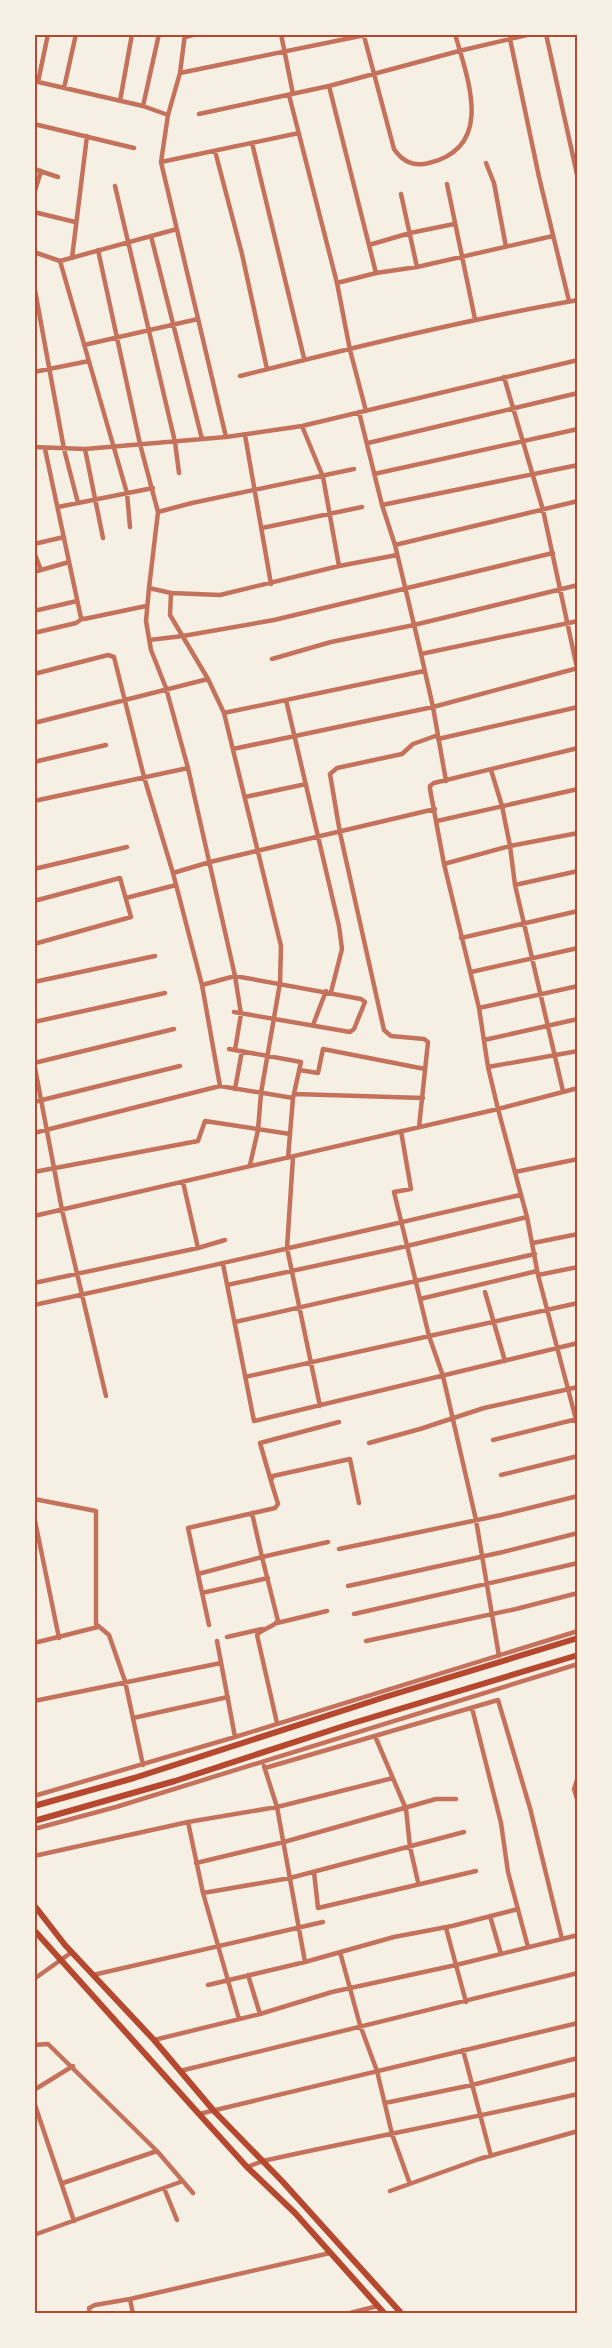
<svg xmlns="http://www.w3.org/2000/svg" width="612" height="2348" font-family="'Golos Text',sans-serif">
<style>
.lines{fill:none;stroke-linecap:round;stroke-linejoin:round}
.minor{stroke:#c5725c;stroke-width:4.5}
.secondary{stroke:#b5482f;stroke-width:6}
.neatline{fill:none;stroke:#b5482f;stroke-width:2}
</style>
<rect width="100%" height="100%" fill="#f6efe4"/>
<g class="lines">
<!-- minor -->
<path class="minor" d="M281 34 293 94
M509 34 539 177 569 301
M546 34 578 179
M364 36 394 149C402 161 414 167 429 163 495 147 468 80 455 34
M185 37 197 34
M180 73 370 34
M34 81 143 106 168 115
M38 82 48 34
M64 88 76 34
M289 95 337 283 376 273 329 86
M120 101 132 34
M143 106 159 34
M199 114 329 86 459 51 531 34
M34 124 134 148
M252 143 304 358
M215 151 242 254 267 369
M161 162 168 115 180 73 185 34
M486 163 494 183 506 247
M34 169 58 177
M447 184 475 319
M115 186 175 442 179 473
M34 194 41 171
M401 194 417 267
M34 212 75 222
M151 236 202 439
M369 245 410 233 454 224
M98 250 140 444 158 512 149 588 171 593 170 615 208 679 224 713 281 946 280 983 261 1093 258 1130 250 1165
M34 252 60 261 177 229
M72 258 87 136
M60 261 127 493 130 527
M376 273 417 267 553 236
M337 283 350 350 366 411
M34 285 64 449 78 503
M84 345 198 319
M34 372 89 361
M240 376C352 348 464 320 578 300
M504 377 543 510 577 668
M359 412 382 505 395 545 421 654 433 707 446 781
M302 426 323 477 339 566
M245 435 271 584
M226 437 161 162 299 133
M368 443 578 393
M34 447 85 449 226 437 302 426 578 360
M45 449 81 618 84 619 146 606
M85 449 103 538
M374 474 578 429
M382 505 578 465
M58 507 153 488
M158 512 192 503 354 469
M262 528 362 507
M34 544 64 537
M395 545 578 501
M34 552 41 570
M34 572 69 562
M149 588 146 621 151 650 166 688 188 768 235 976 241 1014 235 1050
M171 593 220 595 339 566 397 555
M34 611 77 601
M34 633 76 623 82 619
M149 640 183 636 274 620 553 553
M421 654 578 621
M272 659 331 642 414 625 578 585
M34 674 108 655 114 657 144 777 173 873 210 862 435 809
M286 700 339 926 342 949 331 992
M224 713 424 671
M34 723 208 679
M438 739 578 707
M578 748 434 783 430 786V789L444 864 479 1008 488 1067 498 1109 527 1217 538 1275 578 1427
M233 749 433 707 578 668
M34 762 106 745
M491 770 502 806 510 846 515 885 563 1091
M245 797 306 784
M34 801 188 768
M437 821 578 789
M444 864 510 846 578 833
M34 869 127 847
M173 873 202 985 220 1086
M515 885 578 871
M126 898 176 885
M34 901 120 878 131 917 34 944
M461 938 578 911
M471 972 578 948
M34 982 155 956
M202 985 235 976 361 999 365 1002 354 1029 350 1032 234 1012
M479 1008 578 986
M34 1022 165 993
M313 1025 326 991
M484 1040 578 1019
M229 1049 301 1062 293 1098 288 1158
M34 1063 62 1210 106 1396
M34 1063 174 1029
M488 1067 578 1051
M299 1070 318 1073 323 1049 425 1069
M235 1089 242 1051
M294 1094 423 1098
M34 1102 180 1066
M419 1127 428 1042 424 1039 391 1036 384 1030 340 833 330 774 337 768 402 754 413 744 438 735
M401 1131 411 1189 394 1192 429 1336 443 1376 476 1520 499 1656
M34 1133 220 1086 293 1098
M293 1157 287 1248 320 1406
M34 1172 198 1141 205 1121 290 1134
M515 1172 578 1159
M183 1182 198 1248
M34 1216 498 1109 578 1088
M533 1243 578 1234
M223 1264 254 1421 578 1343
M538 1275 578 1267
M34 1283 198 1248 225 1240
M227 1285 407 1246 527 1217
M485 1292 505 1361
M420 1299 537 1271
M34 1305C197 1270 358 1232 520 1195
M235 1322 535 1254
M245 1377 578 1303
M493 1440 577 1419
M369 1443 420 1429 484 1408 578 1387
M501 1475 578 1456
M271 1481 260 1443 339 1422
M34 1499 96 1511V1624L109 1635 125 1681 143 1765
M252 1513 262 1557 328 1542
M34 1516 59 1638
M339 1549 501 1515 578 1496
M198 1574 262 1557 278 1621C272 1628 263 1628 257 1635L277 1723
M348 1586 503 1552 578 1533
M202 1593 268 1578
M354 1614 578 1563
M277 1623 327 1611
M209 1625 188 1528 275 1508 278 1504 271 1481 273 1476 350 1459 359 1503
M227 1637 262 1629
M217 1641 235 1737
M366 1641 516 1609 578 1593
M34 1643 98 1627
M34 1701 221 1663
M472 1708 501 1823 508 1872 528 1947
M133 1718 228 1697
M375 1736 406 1809 410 1847 418 1882
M264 1766 277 1807 305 1962
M265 1768 498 1700 530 1808 562 1939
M578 1777 574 1789 578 1802
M34 1796 235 1737 578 1631
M188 1822 277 1807 393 1778
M34 1829 116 1807 578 1664
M34 1856 188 1822 203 1893 239 2019
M196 1863 284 1842 436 1799H456
M314 1872 318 1908 476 1871
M203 1893 290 1878 464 1832
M490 1916 501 1954
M446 1928 466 2002
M340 1952 360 2025 377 2071 392 2134 410 2184
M93 1975 323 1922
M248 1975 260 2014
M34 1979 72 1952
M208 1985 305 1962 394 1937 452 1926 518 1909
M154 2040 260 2014 332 1992 456 1965 578 1935
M34 2045 48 2044 157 2151 193 2193
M463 2050 491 2156
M180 2071 578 1973
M34 2090 73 2066
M34 2102 74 2221
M385 2103 472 2085 578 2058
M199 2114 578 2023
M247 2167 263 2161C367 2138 473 2118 578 2094
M63 2183 157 2151
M164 2188 177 2220
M390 2191 479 2159 578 2131
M34 2235 183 2181
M130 2299 133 2314
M90 2314 89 2308 95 2305 130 2299 330 2253
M346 2314 378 2306"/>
<!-- secondary -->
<path class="secondary" d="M34 1806 134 1778 385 1697 578 1638
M34 1821 175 1781 350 1724 578 1655
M34 1905 65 1945 154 2040 214 2111 282 2181 402 2314
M34 1930 199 2114 247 2167 295 2213 385 2314"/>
</g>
<!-- border -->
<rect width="612" height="2348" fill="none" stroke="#f6efe4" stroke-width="72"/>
<rect x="36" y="36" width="540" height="2276" class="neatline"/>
</svg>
